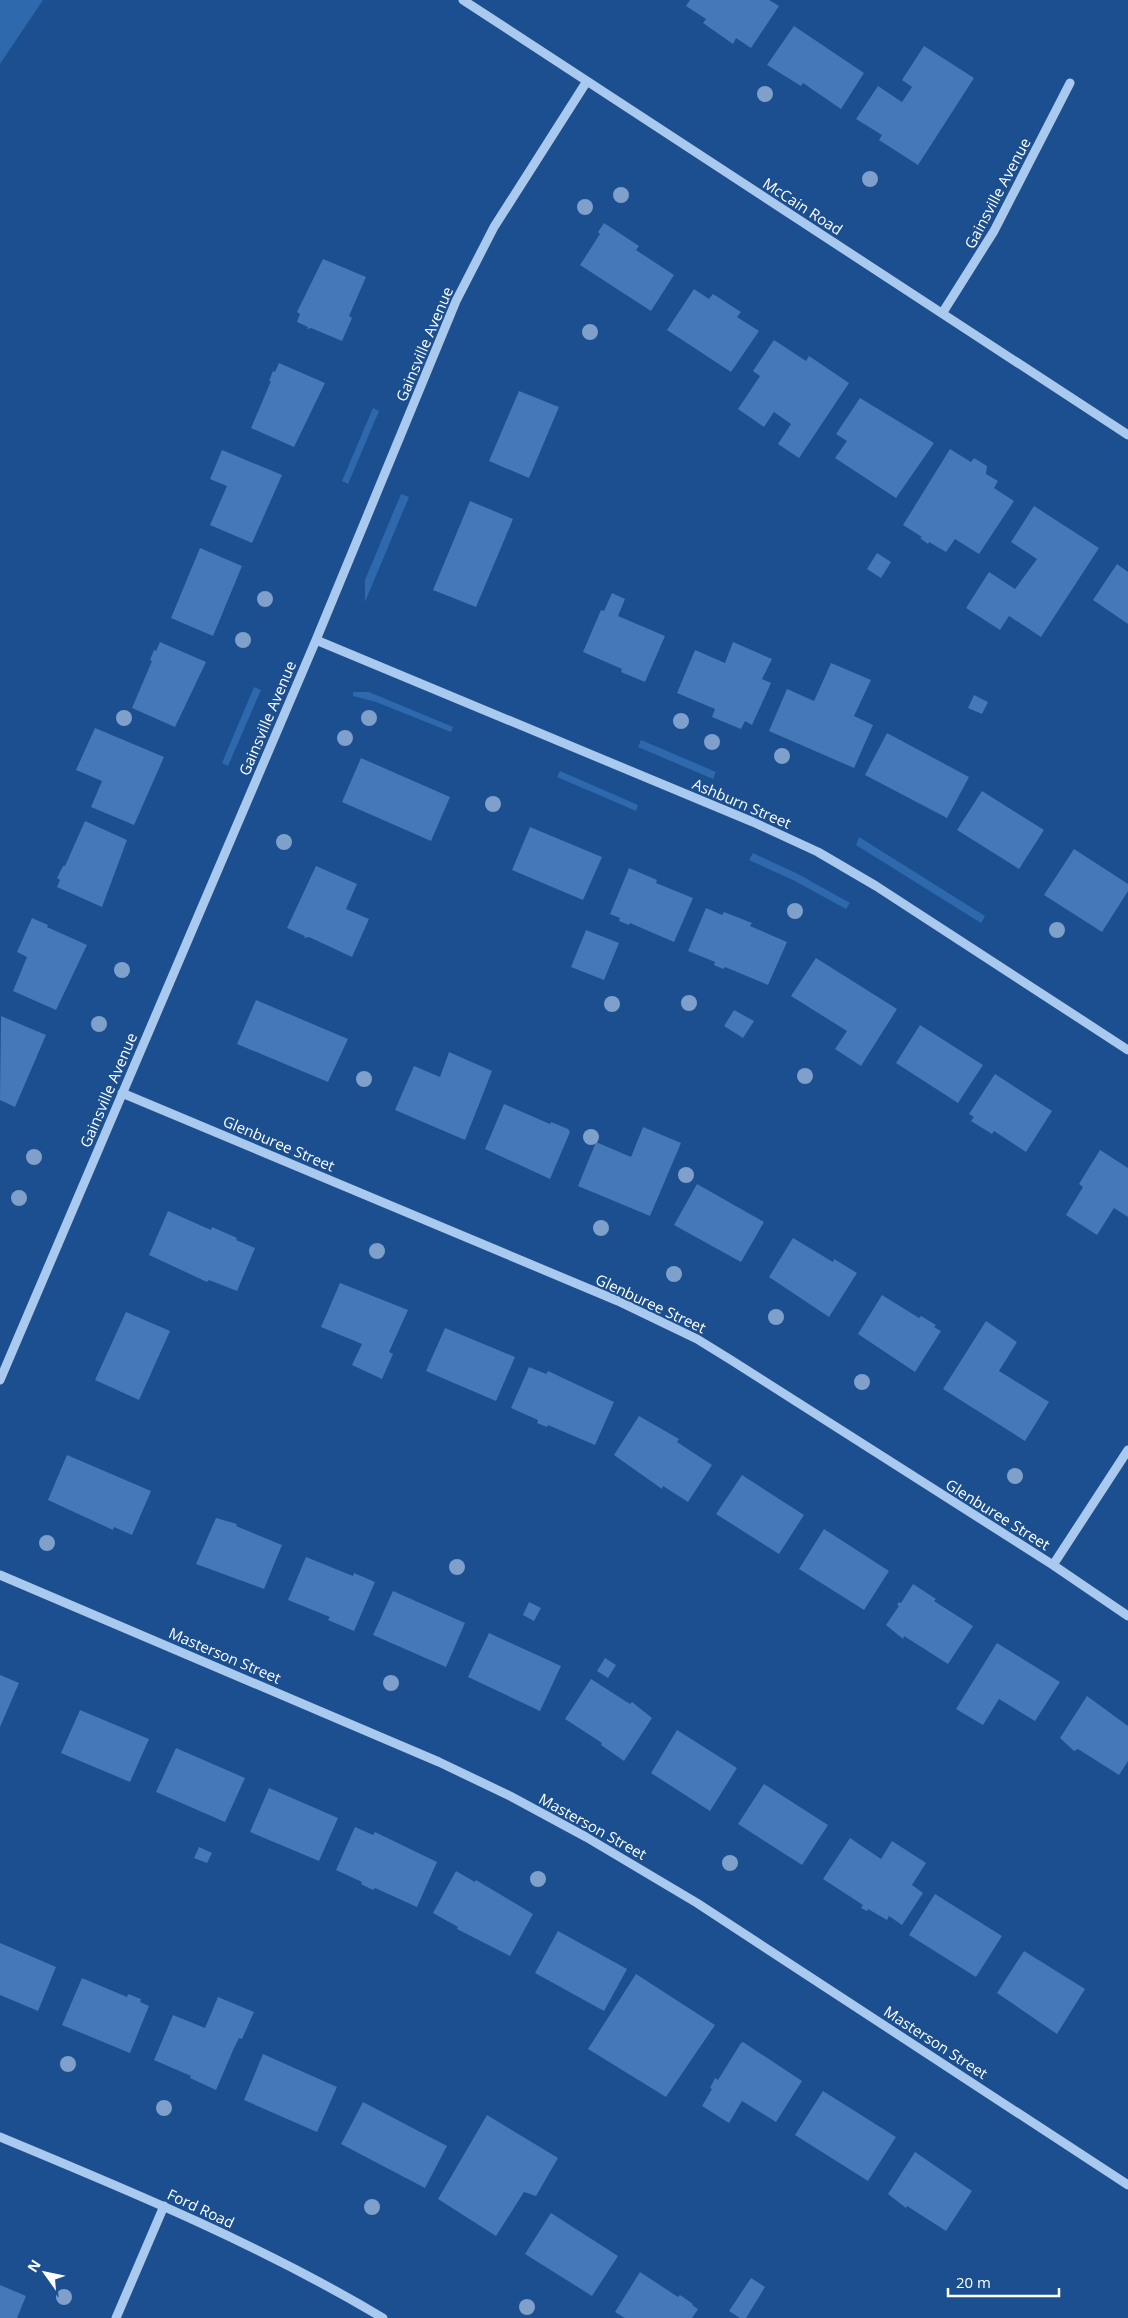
<svg xmlns="http://www.w3.org/2000/svg" width="1128" height="2318" font-family="'Open Sans',sans-serif">
<style>
.green{fill:#2e69ad}
.building{fill:#4478b7}
.lines{fill:none;stroke-linecap:round;stroke-linejoin:round}
.minor{stroke:#a9c9ee;stroke-width:9}
.tree{fill:#7ea0ca}
.labels{text-anchor:middle;dominant-baseline:central;stroke-width:4;stroke-linejoin:round;paint-order:stroke}
.street-label{font-size:15px;fill:#fff;stroke:#1b4f8f}
</style>
<rect width="100%" height="100%" fill="#1b4f8f"/>
<!-- green -->
<path class="green" d="M0 0H43L0 64Z
M373 408 379 411 348 484 342 481Z
M401 494 409 497 365 602V580Z
M254 687 261 690 228 766 222 763Z
M353 692H369L453 727 451 732 376 702 353 696Z
M641 740 716 772 713 779 638 747Z
M560 771 638 805 636 811 557 777Z
M859 837 985 916 981 923 856 845Z
M753 853 798 874 850 903 846 909 795 881 749 860Z"/>
<!-- building -->
<path class="building" d="M690 0H769L779 6 751 48 736 38 733 44 703 23 706 19 686 6Z
M794 26 864 73 841 109 803 83 801 86 767 65Z
M924 46 974 78 918 165 879 140 882 135 856 119 878 86 902 102 912 87 902 80Z
M604 223 639 246 636 250 674 275 651 311 580 265 600 234 598 232Z
M323 259 366 277 349 316 352 318 342 341 311 328 307 329 308 327 297 322 300 314 297 312Z
M694 289 709 299 713 294 741 312 737 317 759 331 731 372 667 330Z
M774 340 806 361 809 356 849 383 799 458 778 444 791 424 774 412 764 427 738 409 760 376 753 371Z
M279 363 325 383 294 447 251 428 271 381H269L273 371 275 372Z
M519 391 559 407 529 478 489 461Z
M860 398 934 443 896 498 835 458 847 441 836 434Z
M950 449 971 462 974 458 987 466 986 474 998 481 994 488 1014 501 979 554 955 539 946 552 929 542 928 544 920 538 922 537 903 525Z
M222 450 282 475 252 543 210 525 227 486 210 479Z
M470 501 513 519 476 607 433 590Z
M1034 506 1099 548 1041 637 1009 616 1000 630 966 608 989 572 1015 589 1037 559 1011 542Z
M200 548 242 566 213 636 171 618Z
M877 553 891 562 881 578 867 569Z
M1117 564 1128 572V624L1093 600Z
M612 593 625 599 618 616 665 636 645 682 621 672 622 669 583 652 601 610 604 611Z
M160 642 206 662 175 727 132 708 152 661 150 660 154 650 156 651Z
M733 642 772 659 762 679 771 683 752 725 745 721 741 729 712 717 715 709 677 693 695 650 725 663Z
M831 663 871 680 854 716 873 725 854 768 769 731 787 689 814 701Z
M974 695 988 702 982 714 968 708Z
M95 728 164 757 134 825 91 807 102 781 76 770Z
M887 733 969 777 947 818 865 775Z
M361 758 450 797 431 841 342 802Z
M982 791 1044 830 1019 869 957 830Z
M85 821 127 840 102 907 57 887 60 880 57 878 63 866H65Z
M530 827 602 857 583 900 512 870Z
M1074 849 1128 884V891L1102 932 1044 895Z
M316 866 357 884 346 909 369 919 352 957 309 937 304 938 305 936 287 928Z
M629 868 657 880 656 883 693 898 674 942 630 923 629 925 619 921 620 918 610 914Z
M706 908 722 915 724 912 752 923 750 926 787 942 768 985 725 967 723 969 714 965 715 962 688 951Z
M32 918 48 925 47 927 87 945 56 1010 13 991 27 957 17 952Z
M586 930 619 943 604 980 571 967Z
M816 958 897 1009 861 1066 835 1049 847 1031 791 996Z
M256 1000 348 1039 328 1082 237 1044Z
M734 1010 754 1021 743 1038 724 1026Z
M1 1016 46 1035 15 1107 0 1100Z
M920 1025 983 1065 958 1103 896 1063Z
M449 1052 492 1071 465 1140 395 1110 414 1066 440 1077Z
M995 1074 1052 1111 1026 1152 994 1131 992 1134 971 1121 974 1117 969 1114Z
M504 1104 550 1124 551 1122 568 1129 570 1132 550 1179 485 1149Z
M643 1127 681 1143 650 1216 578 1186 596 1142 631 1157Z
M1100 1150 1128 1168V1217L1114 1208 1097 1235 1066 1215 1083 1187 1079 1184Z
M697 1184 764 1222 741 1262 674 1225Z
M168 1211 211 1230 212 1227 237 1238 236 1240 255 1248 237 1291 209 1280 207 1282 149 1255Z
M793 1238 833 1262 834 1259 857 1273 829 1317 769 1277Z
M340 1283 408 1310 389 1352 393 1354 382 1379 352 1365 362 1344 321 1327Z
M882 1295 919 1318 921 1316 936 1325 934 1327 941 1331 915 1372 858 1334Z
M126 1312 170 1331 139 1400 95 1380Z
M986 1321 1017 1342 999 1371 1049 1402 1025 1441 943 1389Z
M445 1328 515 1357 496 1401 426 1371Z
M529 1367 546 1374 548 1371 614 1402 595 1445 548 1425 547 1427 537 1423 538 1420 511 1408Z
M639 1416 679 1439 677 1442 712 1465 688 1502 663 1486 662 1489 614 1455Z
M67 1455 151 1491 132 1535 114 1527 113 1530 48 1500Z
M742 1475 804 1515 779 1554 716 1514Z
M216 1518 237 1524 236 1526 282 1545 264 1589 196 1564Z
M824 1529 889 1571 864 1610 799 1569Z
M306 1557 353 1576 354 1573 375 1582 354 1631 328 1620 330 1617 288 1600Z
M913 1584 936 1599 934 1601 973 1626 948 1664 904 1636 903 1639 886 1625 899 1606 897 1605 899 1602 901 1603Z
M393 1591 465 1623 446 1667 373 1635Z
M529 1602 541 1608 534 1621 523 1615Z
M489 1633 561 1666 540 1711 468 1677Z
M997 1643 1060 1682 1035 1721 999 1699 983 1725 956 1709Z
M605 1658 616 1665 608 1678 597 1671Z
M0 1675 19 1683 0 1727Z
M591 1679 630 1704 632 1702 652 1718 624 1761 601 1745 602 1743 565 1719Z
M1087 1696 1128 1726V1761L1119 1775 1078 1749 1074 1751 1060 1738Z
M80 1710 149 1739 130 1782 61 1753Z
M677 1730 737 1768 710 1811 651 1773Z
M176 1748 245 1778 225 1822 156 1792Z
M764 1784 828 1825 802 1865 738 1824Z
M269 1788 338 1818 319 1861 250 1832Z
M355 1827 373 1835 375 1832 437 1862 417 1907 375 1888 373 1890 361 1884 362 1882 336 1870Z
M850 1838 881 1859 892 1841 926 1863 912 1885 923 1893 902 1925 889 1916 887 1920 868 1909 867 1911 861 1908 863 1905 823 1879Z
M199 1847 212 1853 207 1863 194 1858Z
M456 1871 475 1882 476 1880 533 1914 510 1956 457 1929 458 1927 433 1913Z
M935 1894 1002 1936 976 1977 909 1935Z
M558 1931 627 1969 604 2011 535 1973Z
M0 1943 56 1967 38 2011 0 1995Z
M1024 1951 1085 1989 1057 2034 997 1993Z
M636 1974 715 2025 666 2097 588 2049Z
M82 1978 127 1997 128 1994 141 1999 140 2002 149 2006 130 2053 62 2025Z
M218 1997 254 2012 242 2039 239 2038 234 2048 216 2090 190 2078 191 2076 154 2060 173 2015 205 2028Z
M743 2042 802 2081 776 2122 742 2101 729 2123 702 2106 712 2089 710 2088 715 2078 718 2080 741 2043Z
M263 2054 337 2087 317 2132 244 2100Z
M823 2091 896 2137 868 2181 795 2135Z
M363 2102 447 2146 425 2188 341 2144Z
M487 2115 558 2158 536 2196 524 2192 496 2236 438 2199Z
M915 2152 972 2191 946 2231 907 2206 906 2208 888 2194Z
M551 2213 618 2256 592 2296 525 2254Z
M640 2272 678 2297 680 2295 693 2304 692 2305 698 2309 692 2318H625L615 2312Z
M751 2278 765 2287 746 2318H740L729 2311Z
M0 2285 26 2296 17 2318H0Z"/>
<g class="lines">
<!-- minor -->
<path class="minor" d="M463 0 1128 435
M943 312 994 231 1070 83
M316 640 753 822 818 852 876 886 1128 1050
M122 1093 618 1301 697 1339 731 1360 1053 1565 1128 1616
M0 1380 316 640 456 301 494 227 587 81
M1053 1565 1128 1450
M0 1575 439 1762 510 1796 586 1837 697 1903 1128 2185
M0 2137C130 2191 261 2245 383 2318
M116 2318 164 2206"/>
</g>
<!-- trees -->
<g class="tree">
<circle cx="765" cy="94" r="8"/>
<circle cx="870" cy="179" r="8"/>
<circle cx="621" cy="195" r="8"/>
<circle cx="585" cy="207" r="8"/>
<circle cx="590" cy="332" r="8"/>
<circle cx="265" cy="599" r="8"/>
<circle cx="243" cy="640" r="8"/>
<circle cx="124" cy="718" r="8"/>
<circle cx="369" cy="718" r="8"/>
<circle cx="681" cy="721" r="8"/>
<circle cx="345" cy="738" r="8"/>
<circle cx="712" cy="742" r="8"/>
<circle cx="782" cy="756" r="8"/>
<circle cx="493" cy="804" r="8"/>
<circle cx="284" cy="842" r="8"/>
<circle cx="795" cy="911" r="8"/>
<circle cx="1057" cy="930" r="8"/>
<circle cx="122" cy="970" r="8"/>
<circle cx="689" cy="1003" r="8"/>
<circle cx="612" cy="1004" r="8"/>
<circle cx="99" cy="1024" r="8"/>
<circle cx="805" cy="1076" r="8"/>
<circle cx="364" cy="1079" r="8"/>
<circle cx="591" cy="1137" r="8"/>
<circle cx="34" cy="1157" r="8"/>
<circle cx="686" cy="1175" r="8"/>
<circle cx="19" cy="1198" r="8"/>
<circle cx="601" cy="1228" r="8"/>
<circle cx="377" cy="1251" r="8"/>
<circle cx="674" cy="1274" r="8"/>
<circle cx="776" cy="1317" r="8"/>
<circle cx="862" cy="1382" r="8"/>
<circle cx="1015" cy="1476" r="8"/>
<circle cx="47" cy="1543" r="8"/>
<circle cx="457" cy="1567" r="8"/>
<circle cx="391" cy="1683" r="8"/>
<circle cx="730" cy="1863" r="8"/>
<circle cx="538" cy="1879" r="8"/>
<circle cx="68" cy="2064" r="8"/>
<circle cx="164" cy="2108" r="8"/>
<circle cx="372" cy="2207" r="8"/>
<circle cx="64" cy="2297" r="8"/>
<circle cx="527" cy="2307" r="8"/>
</g>
<g class="labels">
<!-- street labels -->
<g class="street-label">
<text transform="translate(997 193) rotate(-62)">Gainsville Avenue</text>
<text transform="translate(803 206) rotate(33)">McCain Road</text>
<text transform="translate(424 344) rotate(-67)">Gainsville Avenue</text>
<text transform="translate(267 718) rotate(-67)">Gainsville Avenue</text>
<text transform="translate(742 803) rotate(23)">Ashburn Street</text>
<text transform="translate(108 1090) rotate(-67)">Gainsville Avenue</text>
<text transform="translate(279 1143) rotate(23)">Glenburee Street</text>
<text transform="translate(651 1303) rotate(25)">Glenburee Street</text>
<text transform="translate(998 1514) rotate(32)">Glenburee Street</text>
<text transform="translate(225 1655) rotate(23)">Masterson Street</text>
<text transform="translate(593 1826) rotate(29)">Masterson Street</text>
<text transform="translate(936 2042) rotate(33)">Masterson Street</text>
<text transform="translate(201 2208) rotate(25)">Ford Road</text>
</g>
</g>
<!-- north arrow -->
<g transform="translate(45 2273) rotate(303)" stroke="#1b4f8f" stroke-width="4" paint-order="stroke">
<path d="M0-4L9 19L0 12L-9 19Z" fill="#ffffff"/>
<text y="-8" font-size="14" font-weight="bold" text-anchor="middle" fill="#ffffff">N</text>
</g>
<!-- scale -->
<path d="M948 2288v8h111v-8" fill="none" stroke="#ffffff" stroke-width="2.5"/>
<text x="956" y="2288" font-size="15" fill="#ffffff" stroke="#1b4f8f" stroke-width="4" paint-order="stroke">20 m</text>
</svg>
